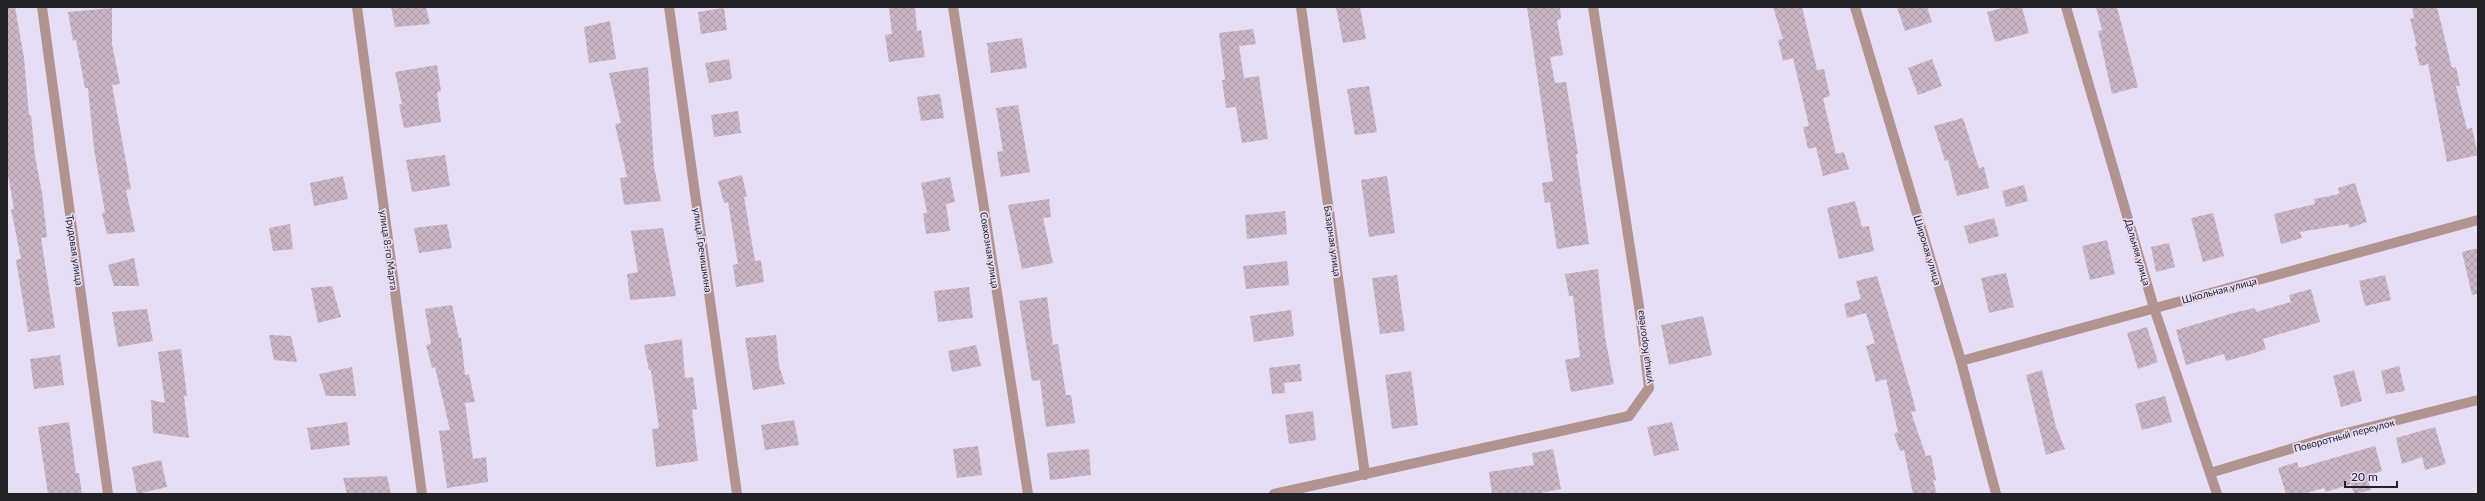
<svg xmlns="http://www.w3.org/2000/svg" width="2485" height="501" font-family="Lato,sans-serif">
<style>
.building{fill:url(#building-cross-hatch)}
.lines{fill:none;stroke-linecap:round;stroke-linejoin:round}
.minor{stroke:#b1938f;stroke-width:10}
.labels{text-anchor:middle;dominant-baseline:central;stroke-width:3.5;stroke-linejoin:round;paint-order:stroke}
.street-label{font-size:10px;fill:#242028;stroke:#e7ddf4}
</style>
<defs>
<pattern id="building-cross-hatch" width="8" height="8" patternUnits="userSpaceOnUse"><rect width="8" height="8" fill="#c9b5c5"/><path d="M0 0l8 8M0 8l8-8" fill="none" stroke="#ac9ba9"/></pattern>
</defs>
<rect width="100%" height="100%" fill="#e7ddf4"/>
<!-- building -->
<path class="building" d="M7 7H15L24 58 29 115H31L35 156 42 193 47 237 41 238 55 328 28 332 16 260 21 259 11 209H14L7 169Z
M391 7H426L430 24 395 27Z
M889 7H915L917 31 921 30 925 57 889 62 885 35 892 34Z
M1336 7H1360L1366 39 1343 43Z
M1527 7H1560L1561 19 1557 20 1563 55 1550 57 1555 83 1566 82 1578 154H1576L1589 244 1557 249 1550 202 1545 203 1542 183 1553 181Z
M1773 7H1802L1817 70 1824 69 1830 96 1823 98 1836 154 1844 152 1849 169 1823 176 1816 147 1808 149 1803 127 1809 126 1793 58 1783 61 1778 40 1783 39Z
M1897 7H1927L1932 22 1905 31Z
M2006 7H2022L2029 33 1995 42 1987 12Z
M2096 7H2117L2138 87 2112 94 2098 31 2102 30Z
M2412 7H2437L2452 68 2456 67 2460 86H2456L2467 129 2472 128 2478 155 2447 162 2428 64 2420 66 2415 47 2417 46 2410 19 2414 18Z
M112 8V44L120 84 112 85 131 189 126 190 135 232 107 234 102 213 105 212 94 149 88 88H85L76 40 73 41 68 12Z
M724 8 727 30 701 34 698 12Z
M610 21 616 59 589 63 584 27Z
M1253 29 1256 44 1239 46 1244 78 1259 76 1268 139 1242 143 1236 107 1226 108 1222 80H1225L1219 33Z
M1022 38 1027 68 991 73 987 43Z
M729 59 732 79 709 83 705 63Z
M1932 59 1942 86 1918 95 1908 68Z
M437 65 441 91 437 92 441 122 404 128 399 105 402 104 395 72Z
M648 67 654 167 661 201 624 205 620 178 627 177 615 124 621 123 609 73Z
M1369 86 1377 132 1355 135 1347 89Z
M940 94 944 118 921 121 917 97Z
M1018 105 1030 172 1001 177 997 152 1003 151 996 108Z
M738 111 741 133 714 137 711 115Z
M1963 118 1979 168 1984 167 1989 188 1957 196 1948 160 1945 161 1934 126Z
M445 155 450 186 412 192 406 160Z
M742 175 747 197H744L755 261 761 260 764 282 736 287 733 265 738 264 728 202 724 203 718 181Z
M343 176 348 199 314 206 310 183Z
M1387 176 1395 233 1369 237 1361 180Z
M950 177 955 202 946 204 950 231 926 234 923 213H927L921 183Z
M2355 183 2367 222 2350 228 2348 224 2300 232 2302 238 2281 244 2274 214 2315 204 2314 199 2339 194 2338 188Z
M2024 185 2028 201 2006 207 2002 191Z
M1049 199 1051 217 1043 218 1053 263 1022 269 1008 205Z
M1855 201 1862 227 1869 226 1874 251 1839 259 1827 208Z
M1285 211 1287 234 1247 239 1245 215Z
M2213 213 2224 256 2203 262 2191 218Z
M1994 218 1999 236 1969 244 1964 226Z
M290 224 293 249 273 251 269 228Z
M447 224 452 248 419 253 414 228Z
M663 228 676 296 630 300 627 274 638 272 631 231Z
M2107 240 2115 274 2090 280 2082 246Z
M2169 243 2175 267 2156 272 2151 247Z
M2478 248V294L2472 295 2462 252Z
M134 258 139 286H114L108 265Z
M1287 261 1289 285 1246 289 1243 266Z
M1598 269 1605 337 1614 384 1571 392 1565 360 1580 357 1573 296H1569L1565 274Z
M2006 273 2014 307 1989 313 1981 278Z
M1397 275 1405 331 1380 334 1372 278Z
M2385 275 2391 300 2365 306 2359 281Z
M1877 276 1911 392 1916 411 1911 412 1926 456 1931 455 1936 480 1933 481 1937 494H1913L1904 450 1900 451 1894 434 1898 432 1886 379 1876 382 1866 346 1875 343 1866 313 1847 318 1844 304 1861 299 1856 281Z
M332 286 341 317 318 323 311 288Z
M969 287 973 318 938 322 934 291Z
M2311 289 2320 322 2263 339 2266 349 2248 355 2226 361 2224 354 2186 365 2176 330 2237 312 2255 308 2256 312 2291 302 2289 295Z
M1047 297 1053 345 1058 344 1066 395H1071L1075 423 1046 427 1040 380 1032 381 1019 301Z
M452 305 459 338 461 337 465 375 469 374 475 402 465 403 473 459 486 457 488 482 447 488 439 431 450 430 435 367 432 368 426 345 431 344 425 309Z
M147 309 153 341 118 347 112 312Z
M1291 310 1294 336 1254 342 1250 316Z
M1703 316 1712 355 1669 365 1661 325Z
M2147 327 2158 362 2138 369 2127 333Z
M269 335 291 336 297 362 274 360Z
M776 335 779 366 785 384 753 390 745 338Z
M682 339 685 378 693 377 697 409 692 410 698 461 656 467 652 429 659 428 651 370H649L644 345Z
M976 345 981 366 952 372 948 351Z
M181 349 187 396H184L189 438 153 433 151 400 165 403 158 352Z
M60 355 64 385 34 389 30 359Z
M1300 364 1302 381 1284 383 1285 393 1272 394 1269 368Z
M2399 366 2405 391 2386 394 2381 371Z
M352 367 356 396H326L319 374Z
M2042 370 2056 427 2065 449 2046 455 2026 375Z
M2354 370 2362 401 2341 407 2333 376Z
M1411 371 1418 425 1392 429 1385 375Z
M2165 396 2172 422 2142 430 2135 404Z
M1313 411 1316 440 1289 444 1285 415Z
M794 420 799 445 765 450 761 425Z
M69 422 76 473H79L82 494H48L38 427Z
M347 422 350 445 311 450 307 428Z
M1672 422 1679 450 1654 456 1647 427Z
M2435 427 2446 464 2425 470 2422 457 2402 464 2396 438Z
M978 446 982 475 957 478 953 449Z
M2375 446 2382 471 2367 476 2371 490 2354 494 2351 484 2326 492 2324 488 2303 494H2286L2278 468 2297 462 2299 468Z
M1089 449 1091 475 1050 480 1047 453Z
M1553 449 1561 489 1535 494H1492L1489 472 1534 465 1532 453Z
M161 460 167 487 137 494 132 467Z
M387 476 391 494H347L343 478Z"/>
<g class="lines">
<!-- minor -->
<path class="minor" d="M42 7 108 494
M357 7 422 494
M669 7 737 494
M953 7 1028 494
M1301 7 1365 475
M1855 7 1961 361 1996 494
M2066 7 2154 308 2217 494
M1961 361 2478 220
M2210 473 2330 437 2478 400
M1274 494 1629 416 1649 388 1640 313 1593 7"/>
</g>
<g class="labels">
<!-- street labels -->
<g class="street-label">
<text transform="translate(1333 241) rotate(82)">Базарная улица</text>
<text transform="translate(75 250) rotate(82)">Трудовая улица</text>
<text transform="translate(389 250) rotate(82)">улица 8-го Марта</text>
<text transform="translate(703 250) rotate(82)">улица Гречишкина</text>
<text transform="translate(990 250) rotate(81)">Совхозная улица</text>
<text transform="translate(1928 250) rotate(73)">Широкая улица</text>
<text transform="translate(2138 252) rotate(74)">Дальняя улица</text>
<text transform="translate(2219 290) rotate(-15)">Школьная улица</text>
<text transform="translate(1644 347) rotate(-97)">улица Королёва</text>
<text transform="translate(2344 435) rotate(-15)">Поворотный переулок</text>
</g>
</g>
<!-- border -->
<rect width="2485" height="501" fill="none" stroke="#242028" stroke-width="16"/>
<!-- scale -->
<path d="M2345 481v6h52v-6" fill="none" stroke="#242028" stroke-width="2"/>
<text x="2351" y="481" font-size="12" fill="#242028" stroke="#e7ddf4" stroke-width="3" paint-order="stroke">20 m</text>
</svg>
